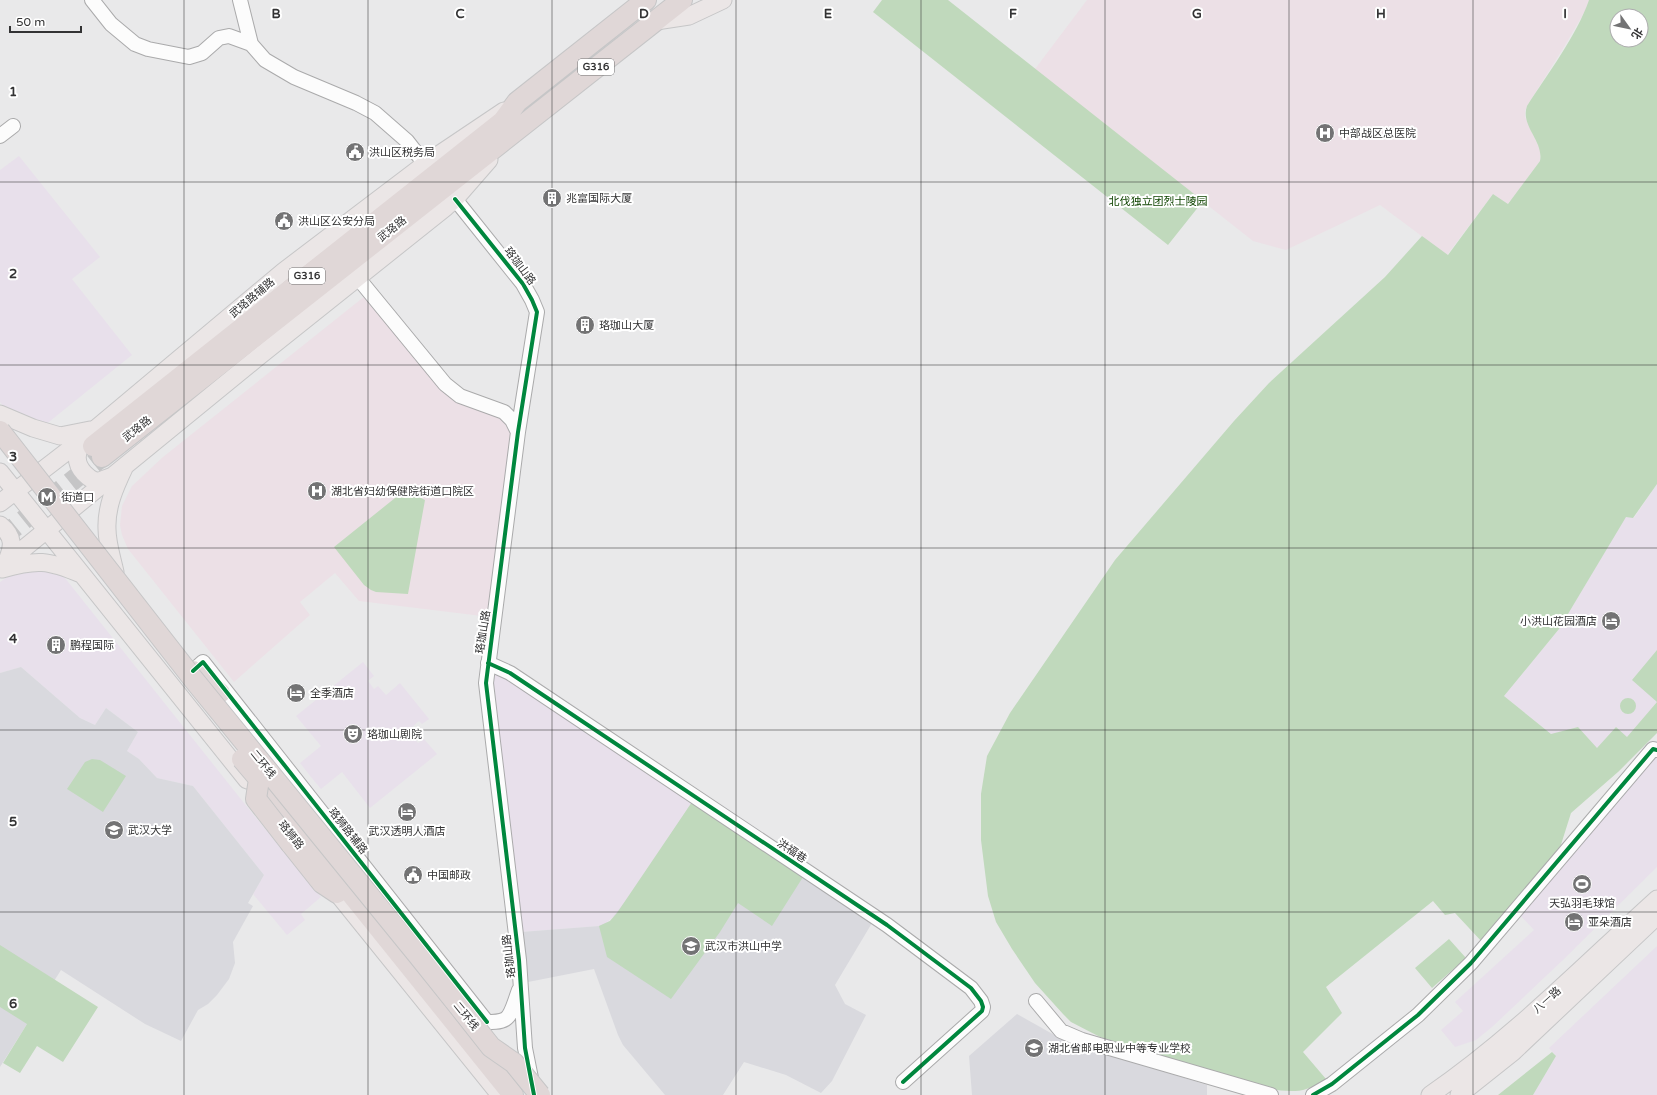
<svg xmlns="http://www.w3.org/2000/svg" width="1657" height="1095" font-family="'Varela Round','Noto Sans SC',sans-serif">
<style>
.commercial{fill:#e8e0eb}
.built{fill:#d9d9de}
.medical{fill:#ece0e6}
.green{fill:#c0d9bc;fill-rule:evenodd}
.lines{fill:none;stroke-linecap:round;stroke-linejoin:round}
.highway-tunnel{stroke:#c5c5c6;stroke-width:20;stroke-dasharray:20 10;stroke-linecap:butt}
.minor-casing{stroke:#aaaaab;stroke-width:16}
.major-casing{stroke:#c6c6c7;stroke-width:19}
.highway-casing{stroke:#c6c6c7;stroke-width:22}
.minor{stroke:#fcfcfc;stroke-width:14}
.major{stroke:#ebe6e6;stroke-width:17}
.highway{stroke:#e0d7d7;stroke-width:20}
.highway-bridge-casing{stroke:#c6c6c7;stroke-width:22;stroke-linecap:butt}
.highway-bridge{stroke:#e0d7d7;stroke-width:20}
.cycleway-casing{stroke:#fff;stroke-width:6}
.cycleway{stroke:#00873e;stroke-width:4}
.grid{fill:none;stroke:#333334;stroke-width:1;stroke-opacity:0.55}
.labels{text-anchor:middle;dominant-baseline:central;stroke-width:4;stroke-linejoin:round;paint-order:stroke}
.shield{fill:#fff;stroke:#707071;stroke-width:1}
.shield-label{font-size:10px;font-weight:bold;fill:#333334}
.poi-label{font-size:11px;fill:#333334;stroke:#fff;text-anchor:start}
.park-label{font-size:11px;fill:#104502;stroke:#fff}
.street-label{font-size:11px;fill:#333334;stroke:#fff}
.grid-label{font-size:13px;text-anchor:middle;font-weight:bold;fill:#333334;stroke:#fff;stroke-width:4;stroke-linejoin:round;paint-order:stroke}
</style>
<rect width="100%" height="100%" fill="#e9e9ea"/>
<!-- commercial -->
<path class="commercial" d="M19 156 100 257 72 279 132 355 34 434 6 410 0 402V170Z
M1657 484V733L1618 772 1551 734 1504 696 1559 629 1626 516 1634 518Z
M30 566 60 573 65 578 244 803 321 897 301 914 305 920 287 935 253 894 264 875 193 786 157 778 139 759 127 751 138 732 106 708 95 725 80 718 21 667 0 673V582L18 570Z
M363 662 374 676 368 681 374 689 378 686 386 695 400 683 429 719 422 724 419 721 412 727 416 732 412 736 418 743 424 739 437 754 370 808 342 772 321 789 311 777 300 763 321 746 296 716Z
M491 672H498L692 802 634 890 617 913 605 924 599 926 521 932Z
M1654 756 1657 757V867L1563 960 1492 1027 1476 1040 1455 1047 1441 1030 1463 1011 1455 1002 1534 930 1519 914Z
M1657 946V1095H1533L1556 1056 1549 1048Z"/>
<!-- built -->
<path class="built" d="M21 667 80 718 95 725 106 708 138 732 127 751 139 759 157 778 193 786 264 875 248 903 253 906 233 942 235 963 229 979 217 995 208 1004 198 1010 181 1041 145 1024 61 970 0 1067V673Z
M692 802 872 923 835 985 845 1004 866 1015 832 1081 821 1093 786 1075 744 1062 723 1095H665L623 1045 618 1035 594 969 528 982 521 932 599 926 610 921 634 890Z
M1017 1014 1065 1041 1207 1085V1095H972L969 1056Z"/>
<!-- medical -->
<path class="medical" d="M1087 0H1589L1585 11 1564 47 1527 106 1525 111V117L1540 150V161L1508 204 1493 194 1447 255 1380 205 1286 250 1253 241 1035 69Z
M365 296 441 388 501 416 513 432 490 617 359 601 335 573 300 602 310 615 234 682 128 549 122 535 120 525 122 506 132 486 163 457Z"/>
<!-- green -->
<path class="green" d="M882 0H948L1203 201 1168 245 873 12Z
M1589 0H1657V484L1633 518 1626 517 1559 629 1504 696 1551 734 1578 727 1597 748 1616 727 1627 737 1657 702 1632 680 1657 650V733L1618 772 1571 813 1559 851 1483 943 1455 913 1445 915 1433 901 1326 987 1342 1013 1303 1052 1326 1079C1316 1085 1306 1091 1295 1091 1263 1092 1232 1078 1203 1069 1169 1058 1135 1048 1100 1037L1071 1022 1063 1014 1035 983 1012 949 996 922 988 896 981 840V794L987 756 1010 713 1115 560 1234 421 1269 383 1385 277 1422 236 1448 255 1493 194 1508 204 1540 161C1544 141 1520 126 1527 106 1548 73 1576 37 1589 0ZM1617 16H1641V40H1617Z
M405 490 425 500 408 594 376 592 371 590 364 585 334 547Z
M1620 706a8 8 0 1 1 16 0a8 8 0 1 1-16 0Z
M92 759 100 760 126 776 103 812 67 789 85 762Z
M692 802 803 877 772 926 738 903 720 932 671 999 607 957 599 926 610 921 617 913Z
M1449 939 1466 958 1432 988 1415 968Z
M0 945 98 1007 63 1062 37 1046 20 1073 3 1063 27 1024 0 1007Z
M1552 1052 1556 1056 1533 1095H1498Z"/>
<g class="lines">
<!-- highway-tunnel -->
<path class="highway-tunnel" d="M0 539 102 457"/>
<!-- minor casing -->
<g class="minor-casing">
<path id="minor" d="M92 0 111 24 135 44 148 49 189 57 202 53 219 38 229 36 251 44 265 60 294 77 356 103 375 113 407 141 425 164
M240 0 251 44
M0 136 13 126
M455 199 523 284 532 300 537 312 518 432 486 683 519 960 525 1048 532 1083
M358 278 445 384 460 396 504 412 512 420 518 432
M488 663 510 673 887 925 971 988 981 1001 983 1007 982 1011 903 1082
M193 671 203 662 487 1022
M1036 1001 1061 1031 1082 1040 1271 1095
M478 1022C512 1023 508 1020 519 990
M1313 1095 1332 1084 1418 1015 1471 963 1653 749 1657 750"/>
</g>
<!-- major casing -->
<g class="major-casing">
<path id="major" d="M656 21 689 16 723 0
M0 414 33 428 60 436 90 430
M85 438C77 450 73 461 84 473 88 477 92 481 98 481 102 481 106 478 110 477
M0 472 247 780
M0 503 87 436 284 271 425 164 504 111
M0 525C15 537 13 547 6 563
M0 568 257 358 446 207 455 199 489 160
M2 569C37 559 48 560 81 574
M115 572C112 558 107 543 107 529 106 507 115 487 124 468
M329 883 500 1095
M1430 1095C1513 1038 1583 966 1657 899
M1459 1095 1513 1052 1657 916"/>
</g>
<!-- highway casing -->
<g class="highway-casing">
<path id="highway" d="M93 446 503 121 517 102 646 0
M102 457 682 0
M193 671 220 693
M259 779 513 1095
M291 844 322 883 337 893"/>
</g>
<!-- minor -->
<use href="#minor" class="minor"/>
<!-- major -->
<use href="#major" class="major"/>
<!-- highway -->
<use href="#highway" class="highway"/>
<!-- highway-bridge casing -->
<g class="highway-bridge-casing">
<path id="highway-bridge" d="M0 431 194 680 417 954 461 1009 491 1047 514 1063 540 1095
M242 759 259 779 256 799 291 844"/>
</g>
<!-- highway-bridge -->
<use href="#highway-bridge" class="highway-bridge"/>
<!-- cycleway casing -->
<g class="cycleway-casing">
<path id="cycleway" d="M455 199 523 284 532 300 537 312 518 432 486 683 519 960 525 1048 534 1095
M488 663 510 673 887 925 971 988 981 1001 983 1007 982 1011 903 1082
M193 671 203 662 487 1022
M1313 1095 1332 1084 1418 1015 1471 963 1653 749 1657 750"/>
</g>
<!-- cycleway -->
<use href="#cycleway" class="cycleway"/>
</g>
<!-- grid -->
<path class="grid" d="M184 0V1095M368 0V1095M552 0V1095M736 0V1095M921 0V1095M1105 0V1095M1289 0V1095M1473 0V1095M0 182H1657M0 365H1657M0 548H1657M0 730H1657M0 912H1657"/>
<!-- icons -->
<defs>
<g id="hospital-disc" transform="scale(1)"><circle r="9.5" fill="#737374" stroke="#fff"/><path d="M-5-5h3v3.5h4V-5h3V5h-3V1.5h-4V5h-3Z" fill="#fff"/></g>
<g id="civic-disc" transform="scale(1)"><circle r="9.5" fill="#737374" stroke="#fff"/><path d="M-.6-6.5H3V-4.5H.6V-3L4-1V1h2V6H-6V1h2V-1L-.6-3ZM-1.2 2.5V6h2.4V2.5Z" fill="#fff"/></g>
<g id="building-disc" transform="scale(1)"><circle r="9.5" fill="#737374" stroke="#fff"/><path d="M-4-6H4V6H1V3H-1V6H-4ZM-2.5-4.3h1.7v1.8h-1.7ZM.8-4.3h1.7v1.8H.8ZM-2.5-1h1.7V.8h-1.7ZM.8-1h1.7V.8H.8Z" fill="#fff"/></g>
<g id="metro-disc" transform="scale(1)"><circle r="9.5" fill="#737374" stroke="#fff"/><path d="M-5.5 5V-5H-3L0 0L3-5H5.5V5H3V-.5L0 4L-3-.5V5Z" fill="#fff"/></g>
<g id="hotel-disc" transform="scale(1)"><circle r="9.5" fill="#737374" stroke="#fff"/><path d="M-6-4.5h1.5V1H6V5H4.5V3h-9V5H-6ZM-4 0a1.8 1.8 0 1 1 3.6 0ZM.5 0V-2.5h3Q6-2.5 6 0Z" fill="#fff"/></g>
<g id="theatre-disc" transform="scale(1)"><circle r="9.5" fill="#737374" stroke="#fff"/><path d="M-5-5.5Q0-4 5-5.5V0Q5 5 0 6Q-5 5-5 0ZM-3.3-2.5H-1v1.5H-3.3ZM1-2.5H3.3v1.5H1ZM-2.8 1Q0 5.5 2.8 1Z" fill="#fff"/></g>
<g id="university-disc" transform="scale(1)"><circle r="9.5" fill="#737374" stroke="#fff"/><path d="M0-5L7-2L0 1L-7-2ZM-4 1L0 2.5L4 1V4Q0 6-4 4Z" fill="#fff"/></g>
<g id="stadium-disc" transform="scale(1)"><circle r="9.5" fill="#737374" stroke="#fff"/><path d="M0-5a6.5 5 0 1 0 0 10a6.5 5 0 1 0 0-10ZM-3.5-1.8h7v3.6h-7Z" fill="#fff"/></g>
<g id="school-disc" transform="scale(1)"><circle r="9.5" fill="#737374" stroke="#fff"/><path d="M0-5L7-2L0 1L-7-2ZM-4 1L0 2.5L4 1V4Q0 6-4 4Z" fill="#fff"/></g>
</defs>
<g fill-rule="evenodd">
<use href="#hospital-disc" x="1325" y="133"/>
<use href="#civic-disc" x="355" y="152"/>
<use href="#building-disc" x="552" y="198"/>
<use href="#civic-disc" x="284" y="221"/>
<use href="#building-disc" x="585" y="325"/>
<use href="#hospital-disc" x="317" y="491"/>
<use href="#metro-disc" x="47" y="497"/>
<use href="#hotel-disc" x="1611" y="621"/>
<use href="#building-disc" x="56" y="645"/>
<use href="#hotel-disc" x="296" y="693"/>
<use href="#theatre-disc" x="353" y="734"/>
<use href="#hotel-disc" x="407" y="812"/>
<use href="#university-disc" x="114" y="830"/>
<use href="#civic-disc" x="413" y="875"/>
<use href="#stadium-disc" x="1582" y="884"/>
<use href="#hotel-disc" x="1574" y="922"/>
<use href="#school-disc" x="691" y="946"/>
<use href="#university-disc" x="1034" y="1048"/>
</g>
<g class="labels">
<!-- shield labels -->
<g class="shield">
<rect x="578" y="59" width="36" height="16" rx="3"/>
<rect x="289" y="268" width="36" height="16" rx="3"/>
</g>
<g class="shield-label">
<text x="596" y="67">G316</text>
<text x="307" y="276">G316</text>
</g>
<!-- poi labels -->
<g class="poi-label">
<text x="1339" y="133">中部战区总医院</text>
<text x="369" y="152">洪山区税务局</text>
<text x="566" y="198">兆富国际大厦</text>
<text x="298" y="221">洪山区公安分局</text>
<text x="599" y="325">珞珈山大厦</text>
<text x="331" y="491">湖北省妇幼保健院街道口院区</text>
<text x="61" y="497">街道口</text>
<text x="1597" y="621" text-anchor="end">小洪山花园酒店</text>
<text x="70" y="645">鹏程国际</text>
<text x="310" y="693">全季酒店</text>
<text x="367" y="734">珞珈山剧院</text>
<text x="128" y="830">武汉大学</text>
<text x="407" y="831" text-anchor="middle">武汉透明人酒店</text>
<text x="427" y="875">中国邮政</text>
<text x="1582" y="903" text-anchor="middle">天弘羽毛球馆</text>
<text x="1588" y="922">亚朵酒店</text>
<text x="705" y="946">武汉市洪山中学</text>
<text x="1048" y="1048">湖北省邮电职业中等专业学校</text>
</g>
<!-- park labels -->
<g class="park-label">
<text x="1158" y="201">北伐独立团烈士陵园</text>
</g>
<!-- street labels -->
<g class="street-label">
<text transform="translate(392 229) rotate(-38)">武珞路</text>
<text transform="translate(520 266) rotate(53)">珞珈山路</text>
<text transform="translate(252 298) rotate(-40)">武珞路辅路</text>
<text transform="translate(137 429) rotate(-38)">武珞路</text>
<text transform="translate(483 632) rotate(-81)">珞珈山路</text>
<text transform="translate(263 764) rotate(51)">二环线</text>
<text transform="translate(348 831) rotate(52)">珞狮路辅路</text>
<text transform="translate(291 835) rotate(52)">珞狮路</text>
<text transform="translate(792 851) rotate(34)">洪福巷</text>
<text transform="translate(509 956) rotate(-97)">珞珈山路</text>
<text transform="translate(1547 1000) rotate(-42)">八一路</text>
<text transform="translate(466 1016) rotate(51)">二环线</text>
</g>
</g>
<g class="grid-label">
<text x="276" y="18">B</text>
<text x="460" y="18">C</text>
<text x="644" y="18">D</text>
<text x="828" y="18">E</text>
<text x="1013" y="18">F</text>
<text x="1197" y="18">G</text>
<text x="1381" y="18">H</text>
<text x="1565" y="18">I</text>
<text x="13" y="96">1</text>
<text x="13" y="278">2</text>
<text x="13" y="461">3</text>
<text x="13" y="643">4</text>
<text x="13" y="826">5</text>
<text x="13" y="1008">6</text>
</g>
<!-- north arrow -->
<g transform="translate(1629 28) rotate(123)"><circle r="19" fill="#ffffff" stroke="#adadae"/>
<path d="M0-3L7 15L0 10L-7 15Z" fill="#737374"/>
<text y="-6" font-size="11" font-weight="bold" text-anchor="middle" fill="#333334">北</text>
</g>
<!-- scale -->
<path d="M10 26v6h71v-6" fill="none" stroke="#333334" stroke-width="2"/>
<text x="16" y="26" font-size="12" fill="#333334" stroke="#ffffff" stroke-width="3" paint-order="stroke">50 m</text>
</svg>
